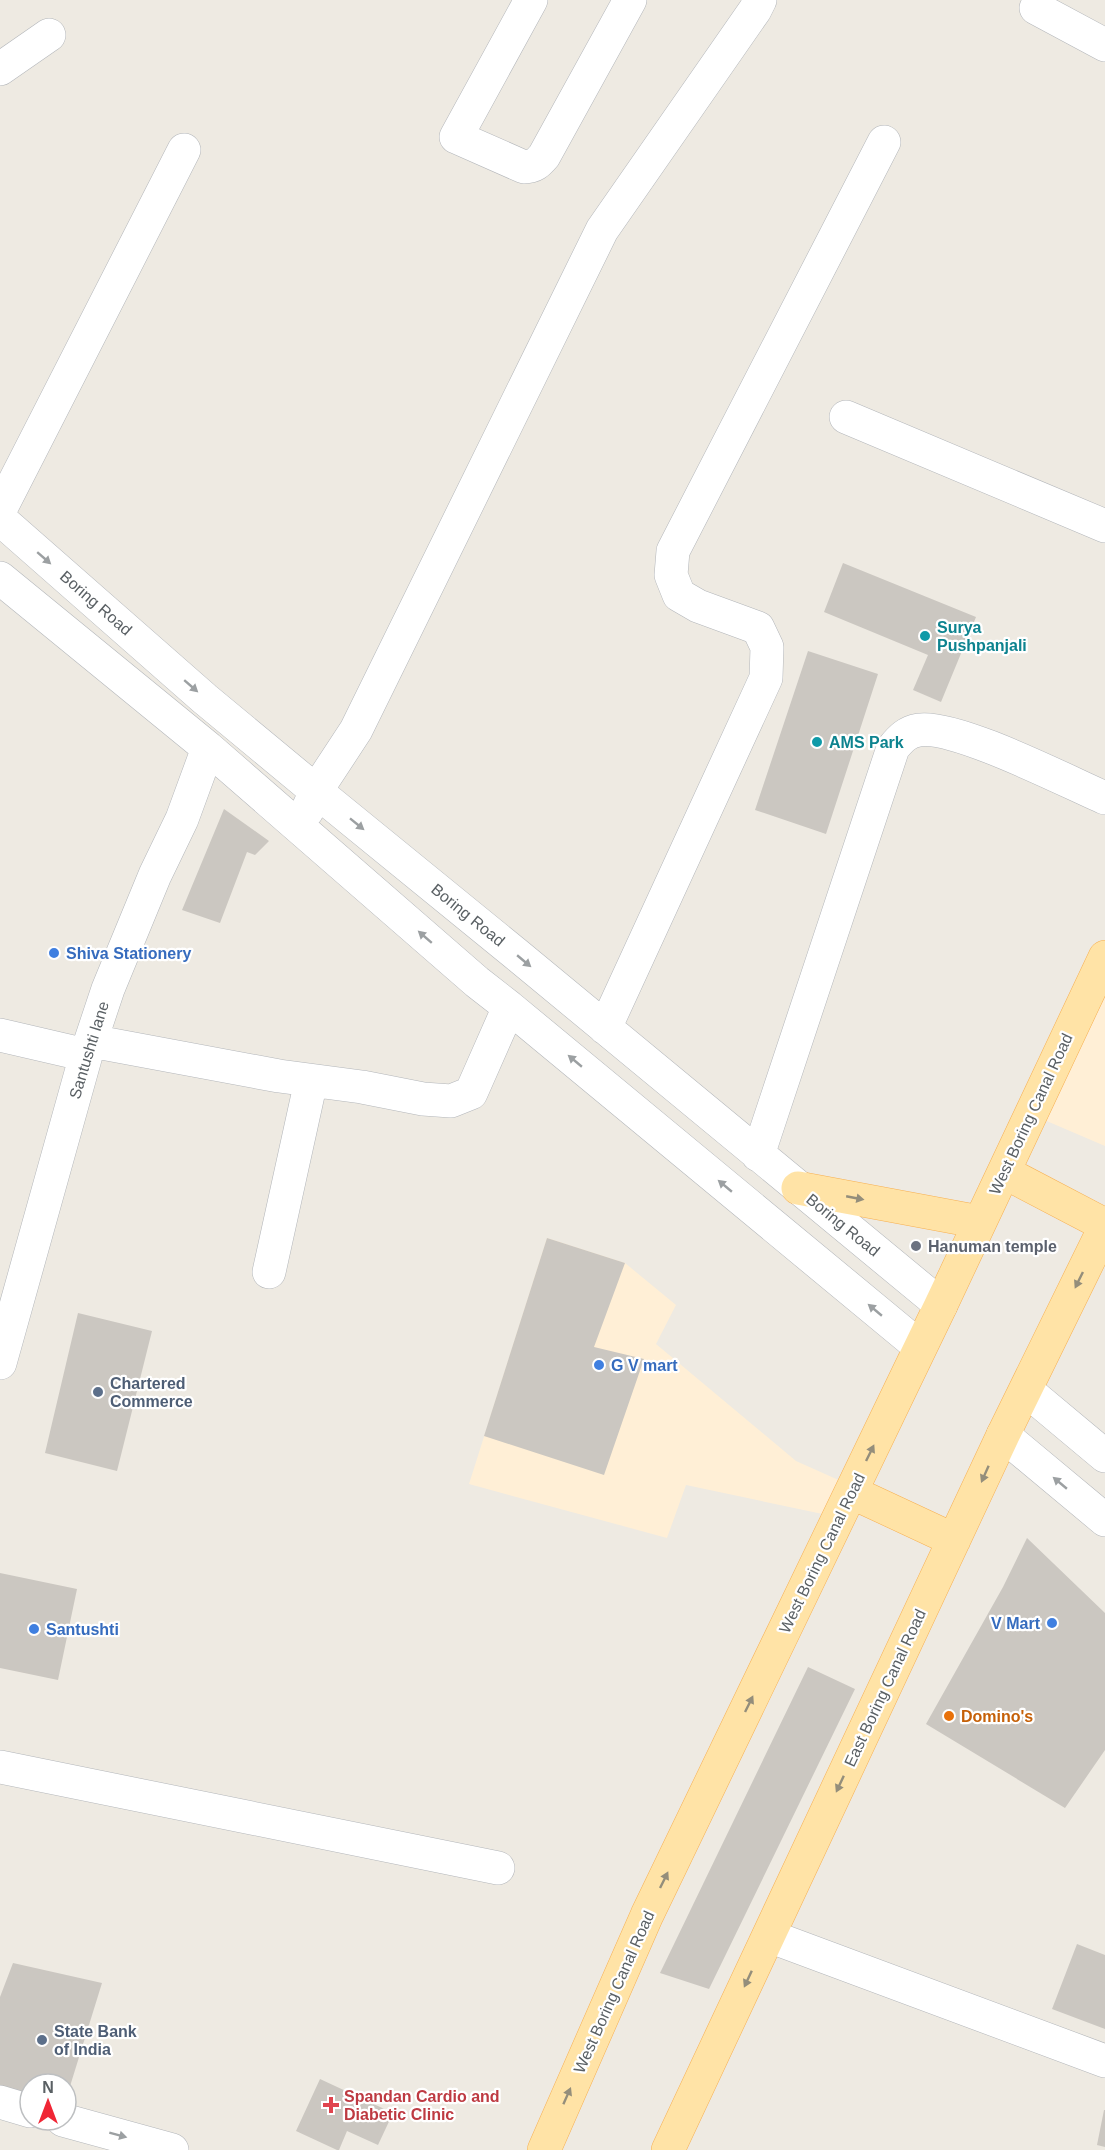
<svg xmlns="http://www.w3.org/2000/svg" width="1105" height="2150" font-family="Helvetica,sans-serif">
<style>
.commercial{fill:#ffefd6}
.building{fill:#cbc7c1}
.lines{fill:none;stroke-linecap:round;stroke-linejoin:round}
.minor-casing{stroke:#b3b6ba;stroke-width:34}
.major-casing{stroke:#f7b052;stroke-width:34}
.minor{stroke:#fff;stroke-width:33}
.major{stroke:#ffe3a6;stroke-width:33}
.oneway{fill:#9ca0a2}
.oneway2{fill:#948e7b}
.culture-dot{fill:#0f9aa8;stroke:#fff;stroke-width:2}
.shop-dot{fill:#3f7fe0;stroke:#fff;stroke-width:2}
.worship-dot{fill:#6b7280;stroke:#fff;stroke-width:2}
.service-dot{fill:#5c6f8a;stroke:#fff;stroke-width:2}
.food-dot{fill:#e8710a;stroke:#fff;stroke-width:2}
.health-dot{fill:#e0444e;stroke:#fff;stroke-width:2}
.labels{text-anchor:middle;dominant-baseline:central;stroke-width:4.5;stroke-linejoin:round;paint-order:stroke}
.street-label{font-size:16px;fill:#5a6064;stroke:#fff}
.culture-label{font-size:16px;font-weight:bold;fill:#0d838f;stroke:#fff;text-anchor:start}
.shop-label{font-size:16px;font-weight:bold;fill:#366cbe;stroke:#fff;text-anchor:start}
.worship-label{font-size:16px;font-weight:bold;fill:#5b616d;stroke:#fff;text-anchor:start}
.service-label{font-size:16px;font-weight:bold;fill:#4e5e75;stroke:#fff;text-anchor:start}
.food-label{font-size:16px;font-weight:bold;fill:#c56008;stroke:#fff;text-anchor:start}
.health-label{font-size:16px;font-weight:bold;fill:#be3a42;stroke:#fff;text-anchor:start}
</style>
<rect width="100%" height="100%" fill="#eeeae2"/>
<!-- commercial -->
<path class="commercial" d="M1105 987V1146L1042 1119Z
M547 1238 625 1263 676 1305 656 1344 796 1461 843 1482 832 1516 686 1485 667 1538 469 1484Z"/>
<!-- building -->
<path class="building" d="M843 563 976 617 941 702 913 690 928 655 824 612Z
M808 651 878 674 826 834 755 810Z
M224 809 269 841 255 855 247 852 220 923 182 910Z
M547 1238 625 1263 594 1347 644 1359 604 1475 484 1436Z
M78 1313 152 1331 117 1471 45 1453Z
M1027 1538 1105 1613V1750L1065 1808 926 1724 1003 1587Z
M0 1573 77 1589 58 1680 0 1668Z
M808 1667 855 1689 709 1989 660 1973Z
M1077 1944 1105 1955V2029L1052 2009Z
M13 1963 102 1983 67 2096 66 2084H30V2100L0 2090V1997Z
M320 2079 393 2113 378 2145 347 2131 339 2150H337L296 2131Z
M1104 2110H1105V2147L1097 2145Z"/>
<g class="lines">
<!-- minor casing -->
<g class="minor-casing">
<path id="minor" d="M531 0 456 137 524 167C534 167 538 163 544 156L630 0
M1036 8 1105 45
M0 69 49 35
M846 417 1105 526
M0 510 184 150
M0 519 205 699 316 791 516 954 941 1305
M0 578 208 748 477 982 509 1007 920 1347
M307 811 316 791 356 730 602 230 755 10 760 0
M605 1028 766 678 767 647 758 628 698 606 679 595 671 575 673 551 884 142
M0 1035 86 1055
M91 1041 279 1076 362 1087 423 1099 451 1101 471 1093 509 1007
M758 1155 893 748C901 738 907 732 919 730 955 724 1068 782 1105 798
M269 1272 311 1081
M0 1363 86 1055 108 989 155 875 182 819 208 748
M1026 1390 1105 1456
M1003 1435 1105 1520
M0 1767 498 1868
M769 1936 1105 2061
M0 2102 30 2111
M63 2120 172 2150"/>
</g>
<!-- major casing -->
<g class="major-casing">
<path id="major" d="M1004 1172 1105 1225
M798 1188 980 1222
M851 1492 954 1540
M544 2150 647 1915 941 1305 1105 957
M668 2150 1003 1435 1105 1227"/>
</g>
<!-- minor -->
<use href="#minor" class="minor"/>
<!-- major -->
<use href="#major" class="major"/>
</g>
<!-- one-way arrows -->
<defs><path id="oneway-solid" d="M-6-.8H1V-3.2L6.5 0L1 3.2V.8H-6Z" transform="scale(1.5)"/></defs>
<g class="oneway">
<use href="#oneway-solid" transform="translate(44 558) rotate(41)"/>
<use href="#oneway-solid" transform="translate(191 686) rotate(41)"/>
<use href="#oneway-solid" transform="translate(357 824) rotate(39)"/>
<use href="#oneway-solid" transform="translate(425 937) rotate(-139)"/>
<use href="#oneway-solid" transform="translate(524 961) rotate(40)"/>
<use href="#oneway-solid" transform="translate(575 1061) rotate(-140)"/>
<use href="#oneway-solid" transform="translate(725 1186) rotate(-140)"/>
<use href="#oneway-solid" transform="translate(875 1310) rotate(-140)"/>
<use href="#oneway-solid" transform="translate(1060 1483) rotate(-140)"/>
<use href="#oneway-solid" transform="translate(118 2135) rotate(15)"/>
</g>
<g class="oneway2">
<use href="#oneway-solid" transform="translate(855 1198) rotate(11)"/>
<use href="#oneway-solid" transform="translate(1079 1280) rotate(116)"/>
<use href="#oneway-solid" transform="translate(870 1453) rotate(-64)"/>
<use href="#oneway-solid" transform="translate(985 1474) rotate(114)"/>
<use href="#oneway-solid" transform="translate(749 1704) rotate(-64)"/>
<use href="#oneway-solid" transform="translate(840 1784) rotate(115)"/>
<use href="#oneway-solid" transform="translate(664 1880) rotate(-64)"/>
<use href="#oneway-solid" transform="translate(748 1979) rotate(115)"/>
<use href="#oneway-solid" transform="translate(567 2096) rotate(-66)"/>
</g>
<!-- markers -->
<g class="culture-dot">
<circle cx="925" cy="636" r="6"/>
<circle cx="817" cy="742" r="6"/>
</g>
<g class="shop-dot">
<circle cx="54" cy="953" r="6"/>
<circle cx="599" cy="1365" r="6"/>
<circle cx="1052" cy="1623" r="6"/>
<circle cx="34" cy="1629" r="6"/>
</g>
<circle class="worship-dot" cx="916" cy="1246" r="6"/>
<g class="service-dot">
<circle cx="98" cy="1392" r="6"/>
<circle cx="42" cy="2040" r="6"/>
</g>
<circle class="food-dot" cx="949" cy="1716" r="6"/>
<path class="health-dot" d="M328 2096h6v6h6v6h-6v6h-6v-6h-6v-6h6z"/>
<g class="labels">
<!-- street labels -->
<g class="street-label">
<text transform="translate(96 603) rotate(41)">Boring Road</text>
<text transform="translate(468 915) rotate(39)">Boring Road</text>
<text transform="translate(89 1050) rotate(-73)">Santushti lane</text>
<text transform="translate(1031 1114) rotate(-65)">West Boring Canal Road</text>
<text transform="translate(843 1225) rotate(39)">Boring Road</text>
<text transform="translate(822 1553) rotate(-64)">West Boring Canal Road</text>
<text transform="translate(885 1688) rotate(-65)">East Boring Canal Road</text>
<text transform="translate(614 1992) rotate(-66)">West Boring Canal Road</text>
</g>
<!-- culture labels -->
<g class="culture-label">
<text x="937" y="627">Surya<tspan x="937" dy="18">Pushpanjali</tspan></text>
<text x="829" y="742">AMS Park</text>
</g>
<!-- shop labels -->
<g class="shop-label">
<text x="66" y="953">Shiva Stationery</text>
<text x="611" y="1365">G V mart</text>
<text x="1040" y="1623" text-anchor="end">V Mart</text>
<text x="46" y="1629">Santushti</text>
</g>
<!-- worship labels -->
<g class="worship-label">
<text x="928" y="1246">Hanuman temple</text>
</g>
<!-- service labels -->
<g class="service-label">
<text x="110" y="1383">Chartered<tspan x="110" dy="18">Commerce</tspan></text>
<text x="54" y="2031">State Bank<tspan x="54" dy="18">of India</tspan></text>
</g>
<!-- food labels -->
<g class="food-label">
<text x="961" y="1716">Domino's</text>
</g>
<!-- health labels -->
<g class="health-label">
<text x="344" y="2096">Spandan Cardio and<tspan x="344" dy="18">Diabetic Clinic</tspan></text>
</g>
</g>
<!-- north arrow -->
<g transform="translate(48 2102)"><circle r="28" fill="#ffffff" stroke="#bdbfc1" stroke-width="1.5"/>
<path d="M0-4.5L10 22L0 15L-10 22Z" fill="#f02635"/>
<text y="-9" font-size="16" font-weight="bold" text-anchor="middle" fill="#5a6064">N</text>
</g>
</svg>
